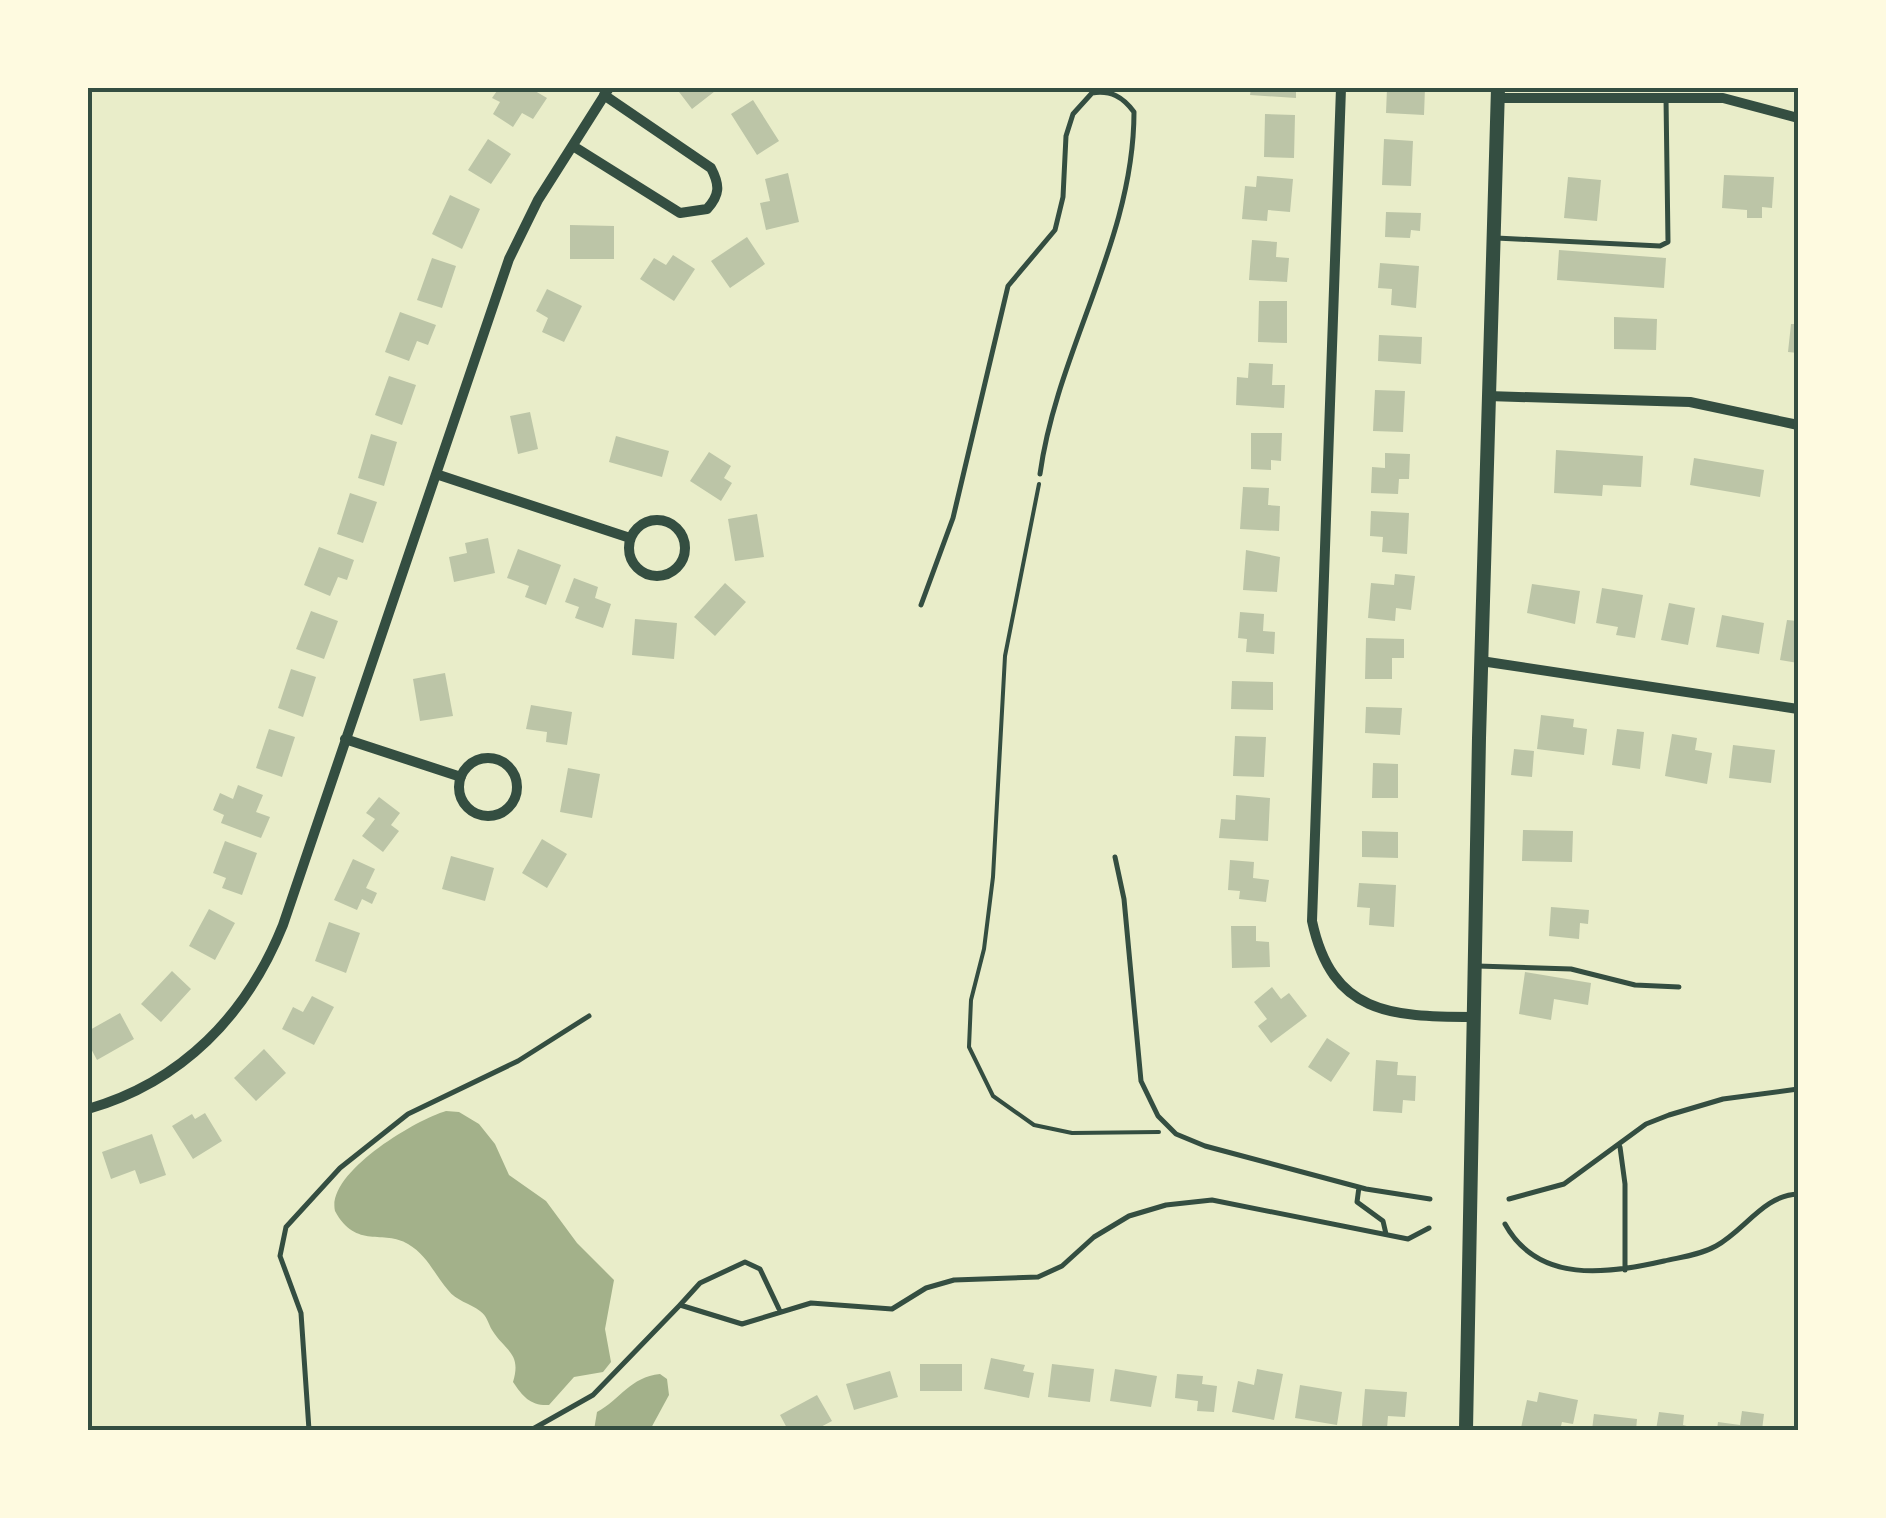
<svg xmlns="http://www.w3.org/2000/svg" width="1886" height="1518" font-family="Jost,sans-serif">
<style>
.water{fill:#a3b18a}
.building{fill:#bcc5a7}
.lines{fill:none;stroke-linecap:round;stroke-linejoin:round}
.path{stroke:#344e41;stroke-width:4}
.service{stroke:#344e41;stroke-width:5}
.minor{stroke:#344e41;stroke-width:10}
.secondary{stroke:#344e41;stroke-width:14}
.neatline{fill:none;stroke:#344e41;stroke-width:4}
</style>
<rect width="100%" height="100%" fill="#e9edc9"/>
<!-- water -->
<path class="water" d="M446 1111 459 1112 479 1124 495 1144 509 1175 546 1201 577 1243 614 1280 605 1329 611 1362 603 1372 574 1377 549 1405C531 1406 523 1397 513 1382 522 1353 505 1351 492 1330 488 1323 487 1316 480 1311 470 1303 456 1301 448 1290 434 1274 428 1256 408 1244 384 1229 356 1250 335 1211 326 1173 415 1120 446 1111Z
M660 1374 667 1379 669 1395 650 1430H594L597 1412C621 1399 630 1377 660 1374Z"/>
<!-- building -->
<path class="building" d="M499 88H530L547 98 533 119 522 113 513 127 493 114 500 102 492 98Z
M676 88H719L692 109Z
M1251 88H1296V98L1250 95Z
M1387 88H1425L1424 115 1386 113Z
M753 100 779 141 757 155 731 114Z
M1265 114 1295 115 1294 158 1264 157Z
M488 139 511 154 491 184 468 170Z
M1384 139 1413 141 1411 186 1382 185Z
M788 173 799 222 766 230 760 203 770 201 765 179Z
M1724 175 1774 177 1772 208 1762 207V218H1747V210L1722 208Z
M1257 176 1293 179 1290 212 1268 210 1267 221 1242 219 1245 186 1256 187Z
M1568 177 1601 180 1597 221 1564 218Z
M450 195 480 209 462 249 432 234Z
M1386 212 1421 213 1420 231 1411 230 1410 238 1385 237Z
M570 225 614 226V259H570Z
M747 237 765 264 730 288 711 261Z
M1252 240 1277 242 1276 257 1289 258 1287 282 1249 280Z
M1559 250 1666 258 1664 288 1557 280Z
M673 255 695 269 674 301 640 279 654 258 666 265Z
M432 258 456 266 442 308 417 300Z
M1380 263 1419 266 1416 308 1391 305 1392 289 1378 288Z
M547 289 582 306 564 342 542 332 548 318 536 311Z
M1259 301H1287V343L1258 342Z
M400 312 436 325 428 345 417 341 409 361 385 352Z
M1614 317 1657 319 1656 350 1614 349Z
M1791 324H1798V353L1788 352Z
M1379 335 1422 337 1421 364 1378 361Z
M1249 363 1273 364 1272 385H1285L1284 408 1236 405 1237 377 1248 378Z
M389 376 416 385 402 425 375 415Z
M1375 390 1405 391 1403 432 1373 431Z
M530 412 538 449 518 454 510 416Z
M1251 433H1282L1281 461 1271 460V470L1251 469Z
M371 434 397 442 384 486 358 478Z
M616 436 669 451 662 477 609 462Z
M1556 450 1643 456 1641 487 1603 485 1602 496 1554 493Z
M709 452 731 466 724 478 732 483 721 501 690 481Z
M1385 453 1410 454 1409 479H1399L1398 494 1371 493 1372 467 1385 468Z
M1694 458 1764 470 1760 497 1690 485Z
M1243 487 1269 488 1268 505 1280 506 1279 531 1240 529Z
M350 493 377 502 363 543 337 534Z
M1371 511 1409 513 1407 554 1382 552 1383 537 1370 536Z
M757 514 764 557 735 561 728 519Z
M488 538 495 573 454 582 449 557 467 553 465 543Z
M319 547 354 560 347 580 338 577 330 596 304 585Z
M518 549 561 565 546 605 525 597 529 586 507 578Z
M1246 550 1280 557 1277 592 1243 590Z
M1395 574 1415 576 1411 610 1396 608 1395 621 1368 618 1371 583 1394 585Z
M574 578 598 587 595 598 611 604 603 628 575 618 579 607 565 602Z
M725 583 746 602 715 636 694 617Z
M1532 584 1580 591 1575 624 1527 613Z
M1602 588 1643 595 1635 638 1616 635 1618 627 1596 623Z
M1669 603 1695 608 1688 645 1661 640Z
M311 611 338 621 324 659 296 649Z
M1240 612 1264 614 1263 631 1275 632 1274 654 1246 652 1247 639 1238 638Z
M1722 615 1764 623 1759 654 1716 647Z
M635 619 677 623 674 659 632 655Z
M1787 620 1798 621V663L1780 660Z
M1366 638 1404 639V658H1392V679H1365Z
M291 669 316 677 303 717 278 708Z
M445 673 453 716 420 721 413 679Z
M1232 681 1273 682V710L1231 709Z
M531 705 572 712 567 745 546 742 547 732 526 729Z
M1366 707 1402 708 1400 735 1365 733Z
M1541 715 1574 719 1573 727 1587 729 1584 755 1537 749Z
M269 729 295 737 282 777 256 768Z
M1617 729 1644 732 1640 769 1612 765Z
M1672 734 1697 738 1695 750 1712 753 1707 784 1665 776Z
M1235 736 1266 737 1264 777 1233 776Z
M1733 745 1775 750 1771 783 1729 778Z
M1514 749 1534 751 1532 777 1511 775Z
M1373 763 1398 764V798H1372Z
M568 768 600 774 592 818 560 812Z
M238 785 263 795 256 812 270 817 261 838 221 823 224 815 213 810 220 793 233 799Z
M1236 795 1270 798 1268 841 1219 838 1221 819 1235 820Z
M379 797 400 813 391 825 399 831 383 852 362 836 375 819 366 813Z
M1523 830 1573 831 1572 862 1522 861Z
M1362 831 1398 832V858L1362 857Z
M542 839 567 854 547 888 522 873Z
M225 841 257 853 242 895 222 888 226 878 213 873Z
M451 856 494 868 485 901 442 889Z
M353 859 375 869 366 888 377 893 372 904 362 899 357 910 334 900Z
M1230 860 1254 862 1253 878 1269 880 1266 902 1239 899 1240 891 1228 890Z
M1359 883 1396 885 1394 927 1369 925 1370 908 1357 907Z
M1551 907 1589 910 1588 924 1580 923 1579 939 1549 936Z
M209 909 235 923 215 960 189 946Z
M329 922 360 933 346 973 315 961Z
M1231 926H1256V941L1269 942 1270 967 1232 968Z
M172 971 191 989 161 1022 141 1004Z
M1525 972 1591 983 1588 1005 1554 999 1551 1020 1519 1014Z
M1272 987 1281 999 1289 993 1307 1016 1271 1043 1258 1026 1267 1019 1254 1002Z
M312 996 334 1007 314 1045 282 1029 293 1007 303 1012Z
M120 1013 134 1039 97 1060 88 1043V1031Z
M1327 1038 1350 1053 1331 1082 1308 1067Z
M264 1049 286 1073 256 1101 234 1078Z
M1376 1060 1398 1062 1397 1075 1416 1076 1415 1101 1403 1100 1402 1113 1373 1111Z
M205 1113 222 1141 193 1159 172 1126 192 1114 195 1119Z
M152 1134 166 1175 140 1184 135 1170 111 1179 102 1152Z
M991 1358 1025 1365 1023 1371 1034 1373 1029 1398 984 1389Z
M920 1364H962V1391H920Z
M1052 1364 1094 1369 1090 1402 1048 1397Z
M1115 1369 1157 1376 1151 1407 1110 1401Z
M1257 1369 1283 1374 1274 1420 1232 1412 1238 1381 1254 1385Z
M890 1371 898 1397 854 1410 846 1384Z
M1177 1374 1203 1376 1202 1384 1217 1386 1214 1412 1197 1411 1198 1401 1175 1398Z
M1300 1385 1342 1392 1337 1425 1295 1418Z
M1365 1389 1407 1392 1405 1417 1388 1416 1387 1428 1362 1426Z
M1539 1392 1578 1400 1573 1424 1562 1422 1560 1430 1521 1428 1527 1400 1537 1402Z
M817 1395 832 1421 815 1430H788L780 1415Z
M1742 1411 1764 1414 1762 1430H1717L1718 1422 1740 1425Z
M1659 1412 1684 1415 1683 1425 1702 1430H1656Z
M1594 1414 1637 1419 1636 1430H1592Z"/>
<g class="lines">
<!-- path -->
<path class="path" d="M1039 484 1005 656 993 877 984 949 971 1000 969 1047 993 1096 1034 1125 1072 1133 1159 1132"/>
<!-- service -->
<path class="service" d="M1496 238 1660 246 1668 242 1666 98
M921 605 953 518 1008 286 1055 230 1063 197 1066 136 1073 114 1092 93C1111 90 1123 97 1134 112 1134 240 1057 350 1040 474
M1115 857 1124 899 1141 1081 1158 1116 1176 1134 1205 1146 1366 1189 1430 1199
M1477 966 1571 969 1635 985 1679 987
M1620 1147 1625 1184V1270
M1359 1187 1357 1202 1383 1221 1386 1234
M1509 1199 1564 1184 1646 1124 1669 1115 1723 1099 1798 1089
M1505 1224C1538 1284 1608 1274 1664 1261 1681 1257 1700 1255 1716 1246 1745 1230 1764 1195 1798 1194
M680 1305 700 1283 745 1262 760 1269 779 1309
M309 1430 301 1313 280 1256 286 1227 340 1168 408 1114 518 1061 589 1016
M531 1430 593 1395 680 1305 742 1324 811 1303 892 1309 926 1288 954 1280 1038 1277 1062 1266 1094 1237 1129 1216 1166 1205 1212 1200 1408 1239 1429 1228"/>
<!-- minor -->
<path class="minor" d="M1341 88 1312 921C1332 1014 1390 1017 1473 1017
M1498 98H1723L1798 118
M573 146 680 213 707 209C720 195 720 185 711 168L604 95
M1488 396 1690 402 1798 425
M436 474 630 538
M629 548a28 28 0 1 1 56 0a28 28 0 1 1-56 0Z
M1481 661 1798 709
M345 739 461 777
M459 787a29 29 0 1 1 58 0a29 29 0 1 1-58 0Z
M88 1109C182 1082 247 1015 283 925L509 259 538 200 609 88"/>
<!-- secondary -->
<path class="secondary" d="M1466 1430 1479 738 1498 88"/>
</g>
<!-- border -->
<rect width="1886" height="1518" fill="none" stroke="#fefae0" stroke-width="180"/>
<rect x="90" y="90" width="1706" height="1338" class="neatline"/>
</svg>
